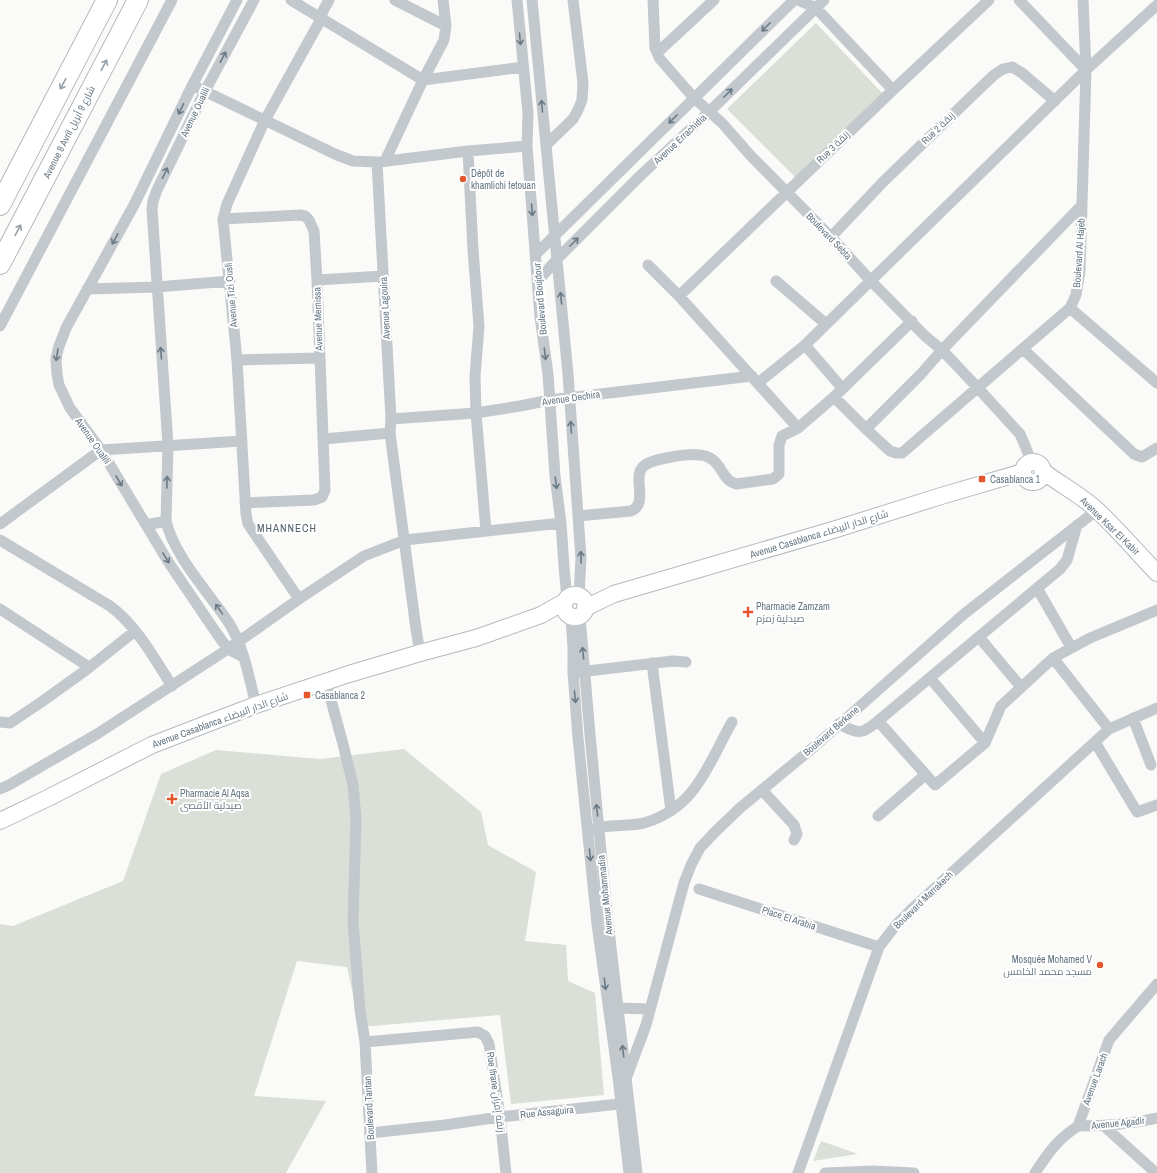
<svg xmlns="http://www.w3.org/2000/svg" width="1157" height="1173" font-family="'Archivo Narrow',Cairo,sans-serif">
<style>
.green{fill:#dadfd7}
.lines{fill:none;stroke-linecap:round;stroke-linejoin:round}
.secondary-casing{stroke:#b3babf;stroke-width:18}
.highway-casing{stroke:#b4b9bd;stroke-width:22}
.street{stroke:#c3c8cc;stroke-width:11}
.secondary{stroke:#fff;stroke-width:16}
.highway{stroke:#fff;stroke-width:20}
.oneway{stroke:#6a7a87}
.oneway2{stroke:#939fa8}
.poi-dot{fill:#e4572e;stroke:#fff;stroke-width:1.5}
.labels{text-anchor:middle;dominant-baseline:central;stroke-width:4;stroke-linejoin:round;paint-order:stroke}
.street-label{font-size:10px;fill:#657683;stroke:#fff}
.poi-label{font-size:10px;fill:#657683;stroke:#fff;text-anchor:start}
.neighbourhood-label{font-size:11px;letter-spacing:1px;fill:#57646e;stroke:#fff}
</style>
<rect width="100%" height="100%" fill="#fafaf8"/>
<!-- green -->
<path class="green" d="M816 23 883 94 797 179 727 109Z
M404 749 481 812 488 845 536 872 525 941 566 945 568 981 595 993 604 1095 511 1104 500 1015 360 1027 347 967 297 961 254 1096 326 1101 286 1173H0V924L13 926 123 881 161 774 216 750 320 759Z
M821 1141 858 1154 813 1161Z"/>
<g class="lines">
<!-- secondary casing -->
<g class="secondary-casing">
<path id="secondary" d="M1023 472a10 10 0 1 1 20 0a10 10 0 1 1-20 0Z
M1044 472C1061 485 1081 495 1097 510 1118 530 1137 552 1157 573
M564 606a11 11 0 1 1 22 0a11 11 0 1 1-22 0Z
M585 608 614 594 833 530 941 496 1023 472
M0 821 48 798 152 745 214 721 256 705 349 674 420 653 476 638 541 615 564 602"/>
</g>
<!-- highway casing -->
<g class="highway-casing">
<path id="highway" d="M0 205 107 0
M0 264 138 0"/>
</g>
<!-- street -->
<path class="street" d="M237 0 192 86 134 205 66 328 58 349 56 360 57 374 59 385 70 408 101 450 169 563 215 631 228 649 243 657
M254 0 205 91 157 190 153 201 152 209 168 445 166 521C174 556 209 593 229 623 244 647 249 678 256 705
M291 0 423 80 523 67
M395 0 446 26
M517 0 528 113 527 146 540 317 548 374 555 476 561 523 564 567 567 598
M532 0 568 374 581 558 579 596
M653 0 655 48 660 59 694 98 722 123 750 155 831 237 870 280 925 336 942 350 977 387 1020 434 1026 448 1031 462
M798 0 816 8 893 90
M1019 0 1086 70
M657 53 714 0
M198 88 337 155 353 161 377 162 391 419 390 433 416 629 420 653
M546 145 573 119 578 110 582 100 583 83 573 0
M468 151 473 250 479 326 475 376 476 413 486 531
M385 161 423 80 444 40 446 26 443 0
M379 162 468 151 527 146
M223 219 300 215 305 216 309 220 314 231 317 280 325 490 322 497 314 500 245 503
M831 237 883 182 975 93 994 75 1003 69 1012 67 1022 73 1055 101
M535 255 794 0
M648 265 679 296 798 428
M317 280 383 276
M538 281 557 259 641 175 709 112 824 0
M776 281 826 324
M87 289 157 287 230 281
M679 296 893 90 989 0
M1070 308 1157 383
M0 326 172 0
M805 345 842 388
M1023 349 1134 454 1142 457 1157 448
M237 360 319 358
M758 383 805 345 1086 70 1157 5
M834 397 866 429 890 451 896 453H902L1070 308 1076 295 1080 271 1086 70 1083 0
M391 419 476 413 520 406 550 400 752 376
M866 429 921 374 942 350 1082 205
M324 439 390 433
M578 516 631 511C650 503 630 475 645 465 653 459 689 453 699 455 704 455 709 457 713 460 723 468 723 480 736 484L773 479 779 474V445L782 436 798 428 834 397 912 321
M0 524 101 450 242 441
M146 525 166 521
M0 540 110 606C137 626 154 658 172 686
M1037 588 1071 647
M299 599 248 524 246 514 237 360 223 219 227 204 265 120 321 19 323 11 329 0
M0 609 89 667
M580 616 590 735 606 904 637 1173
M571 617 573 648V672L578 738 597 924 618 1077 629 1173
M979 637 1021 687
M1053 658 1109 729
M652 663 671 811
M579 672 673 661 686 662
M930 678 985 743
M326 682 343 744 353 785 356 819 353 922 360 1010 365 1042 372 1173
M1133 718 1151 765
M878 721 935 785 985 743 1001 706 1053 658 1090 638 1157 610
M0 722 10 723 40 703 86 670 135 631
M838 724C859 733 860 736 878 721L1060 569 1067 560 1077 525
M1095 742 1137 812 1157 805
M0 789 9 785 97 734 228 649 299 599 364 556 405 540 561 523
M762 790 794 825 797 834 794 840
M878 816 925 775
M592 830C608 823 630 828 647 822 697 806 708 764 732 722
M699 889 879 947
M618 1008 649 1009
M365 1042 478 1032 485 1036 489 1044 500 1117 506 1173
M618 1077 627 1076 646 1025 684 883 691 865 700 848 715 832 740 808 815 746 964 614 1097 510
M1078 1126C1105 1126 1131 1124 1157 1118
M1104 1126 1156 1173
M370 1133 445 1125 500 1117 628 1103
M798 1173 879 947 896 925 913 908 1109 729 1157 708
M825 1173 873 1171 914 1173
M1035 1173C1048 1153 1058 1139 1078 1126L1109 1040 1157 984"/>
<!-- secondary -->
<use href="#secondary" class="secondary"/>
<!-- highway -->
<use href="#highway" class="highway"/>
</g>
<!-- one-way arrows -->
<defs><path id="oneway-shaft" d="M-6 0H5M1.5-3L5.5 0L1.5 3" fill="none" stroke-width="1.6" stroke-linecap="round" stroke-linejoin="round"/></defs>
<g class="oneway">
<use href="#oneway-shaft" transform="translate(766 27) rotate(135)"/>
<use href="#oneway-shaft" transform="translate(520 39) rotate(85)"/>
<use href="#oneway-shaft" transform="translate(223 57) rotate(-62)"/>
<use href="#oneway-shaft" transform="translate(728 93) rotate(-45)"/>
<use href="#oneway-shaft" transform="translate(542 106) rotate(-95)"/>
<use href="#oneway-shaft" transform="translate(181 109) rotate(116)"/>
<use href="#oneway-shaft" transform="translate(673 119) rotate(135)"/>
<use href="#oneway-shaft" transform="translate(165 173) rotate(-64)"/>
<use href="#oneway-shaft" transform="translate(532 210) rotate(86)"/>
<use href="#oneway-shaft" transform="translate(115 239) rotate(119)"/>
<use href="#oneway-shaft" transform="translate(574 242) rotate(-45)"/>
<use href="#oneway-shaft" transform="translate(561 298) rotate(-96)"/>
<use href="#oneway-shaft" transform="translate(161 353) rotate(-94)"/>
<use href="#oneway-shaft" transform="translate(545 354) rotate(83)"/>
<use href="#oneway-shaft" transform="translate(57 355) rotate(99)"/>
<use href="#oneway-shaft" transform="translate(571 427) rotate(-94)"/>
<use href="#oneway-shaft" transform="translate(119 481) rotate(59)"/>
<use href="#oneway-shaft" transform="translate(167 482) rotate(-89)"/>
<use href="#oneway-shaft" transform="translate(556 483) rotate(83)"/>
<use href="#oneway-shaft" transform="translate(581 557) rotate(-91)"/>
<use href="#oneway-shaft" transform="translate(166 558) rotate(58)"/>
<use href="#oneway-shaft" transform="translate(219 609) rotate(-125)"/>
<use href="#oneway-shaft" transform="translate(583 653) rotate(-97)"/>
<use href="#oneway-shaft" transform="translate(575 697) rotate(85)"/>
<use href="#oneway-shaft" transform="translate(597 810) rotate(-96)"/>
<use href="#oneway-shaft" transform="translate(590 855) rotate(85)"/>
<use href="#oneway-shaft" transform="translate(605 984) rotate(83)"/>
<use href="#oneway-shaft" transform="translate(623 1051) rotate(-97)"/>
</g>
<g class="oneway2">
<use href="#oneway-shaft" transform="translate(104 65) rotate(-62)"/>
<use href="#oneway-shaft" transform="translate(63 84) rotate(118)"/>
<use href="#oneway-shaft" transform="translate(18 230) rotate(-62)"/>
</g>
<!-- markers -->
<g class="poi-dot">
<circle cx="463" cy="179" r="4"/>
<rect x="978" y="475" width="8" height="8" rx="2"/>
<path d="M746 606h4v4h4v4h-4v4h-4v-4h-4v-4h4z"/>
<rect x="303" y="691" width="8" height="8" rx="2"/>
<path d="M170 793h4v4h4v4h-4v4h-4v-4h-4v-4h4z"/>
<circle cx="1100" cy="965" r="4"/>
</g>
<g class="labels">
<!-- street labels -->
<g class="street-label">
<text transform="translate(195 112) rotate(-64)">Avenue Oualili</text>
<text transform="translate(938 128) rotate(-44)">Rue 2 زنقة</text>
<text transform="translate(69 132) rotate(-63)">Avenue 9 Avril شارع 9 أبريل</text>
<text transform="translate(680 139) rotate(-43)">Avenue Errachidia</text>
<text transform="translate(833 147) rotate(-44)">Rue 3 زنقة</text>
<text transform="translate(829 236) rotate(46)">Boulevard Sebta</text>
<text transform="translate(1079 253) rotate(-86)">Boulevard Al Hajeb</text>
<text transform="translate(231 295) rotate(-95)">Avenue Tizi Ousli</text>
<text transform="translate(540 299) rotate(-95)">Boulevard Boujdour</text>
<text transform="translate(385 308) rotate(-93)">Avenue Lagouira</text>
<text transform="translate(318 319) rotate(-92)">Avenue Mernissa</text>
<text transform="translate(571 398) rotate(-8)">Avenue Dechira</text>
<text transform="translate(93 441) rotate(55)">Avenue Oualili</text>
<text transform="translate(1110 526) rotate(44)">Avenue Ksar El Kabir</text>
<text transform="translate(819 534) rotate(-17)">Avenue Casablanca شارع الدار البيضاء</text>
<text transform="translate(220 720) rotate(-20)">Avenue Casablanca شارع الدار البيضاء</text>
<text transform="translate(831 731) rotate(-41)">Boulevard Berkane</text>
<text transform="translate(605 895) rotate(-96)">Avenue Mohammadia</text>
<text transform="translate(923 900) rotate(-44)">Boulevard Marrakech</text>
<text transform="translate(789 918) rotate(18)">Place El Arabia</text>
<text transform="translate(1095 1079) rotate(-70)">Avenue Larach</text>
<text transform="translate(496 1092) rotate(82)">Rue Ifrane زنقة إفران</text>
<text transform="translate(369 1108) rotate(-93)">Boulevard Tantan</text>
<text transform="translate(547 1112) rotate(-6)">Rue Assaguira</text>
<text transform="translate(1118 1123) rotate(-6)">Avenue Agadir</text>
</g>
<!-- poi labels -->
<g class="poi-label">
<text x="471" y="173">Dépôt de<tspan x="471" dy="12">khamlichi tetouan</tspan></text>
<text x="990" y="479">Casablanca 1</text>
<text x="756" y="606">Pharmacie Zamzam<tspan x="756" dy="12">صيدلية زمزم</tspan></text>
<text x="315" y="695">Casablanca 2</text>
<text x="180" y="793">Pharmacie Al Aqsa<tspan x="180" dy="12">صيدلية الأقصى</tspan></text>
<text x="1092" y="959" text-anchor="end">Mosquée Mohamed V<tspan x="1092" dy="12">مسجد محمد الخامس</tspan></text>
</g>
<!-- neighbourhood labels -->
<g class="neighbourhood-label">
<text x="287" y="528">MHANNECH</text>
</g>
</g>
</svg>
